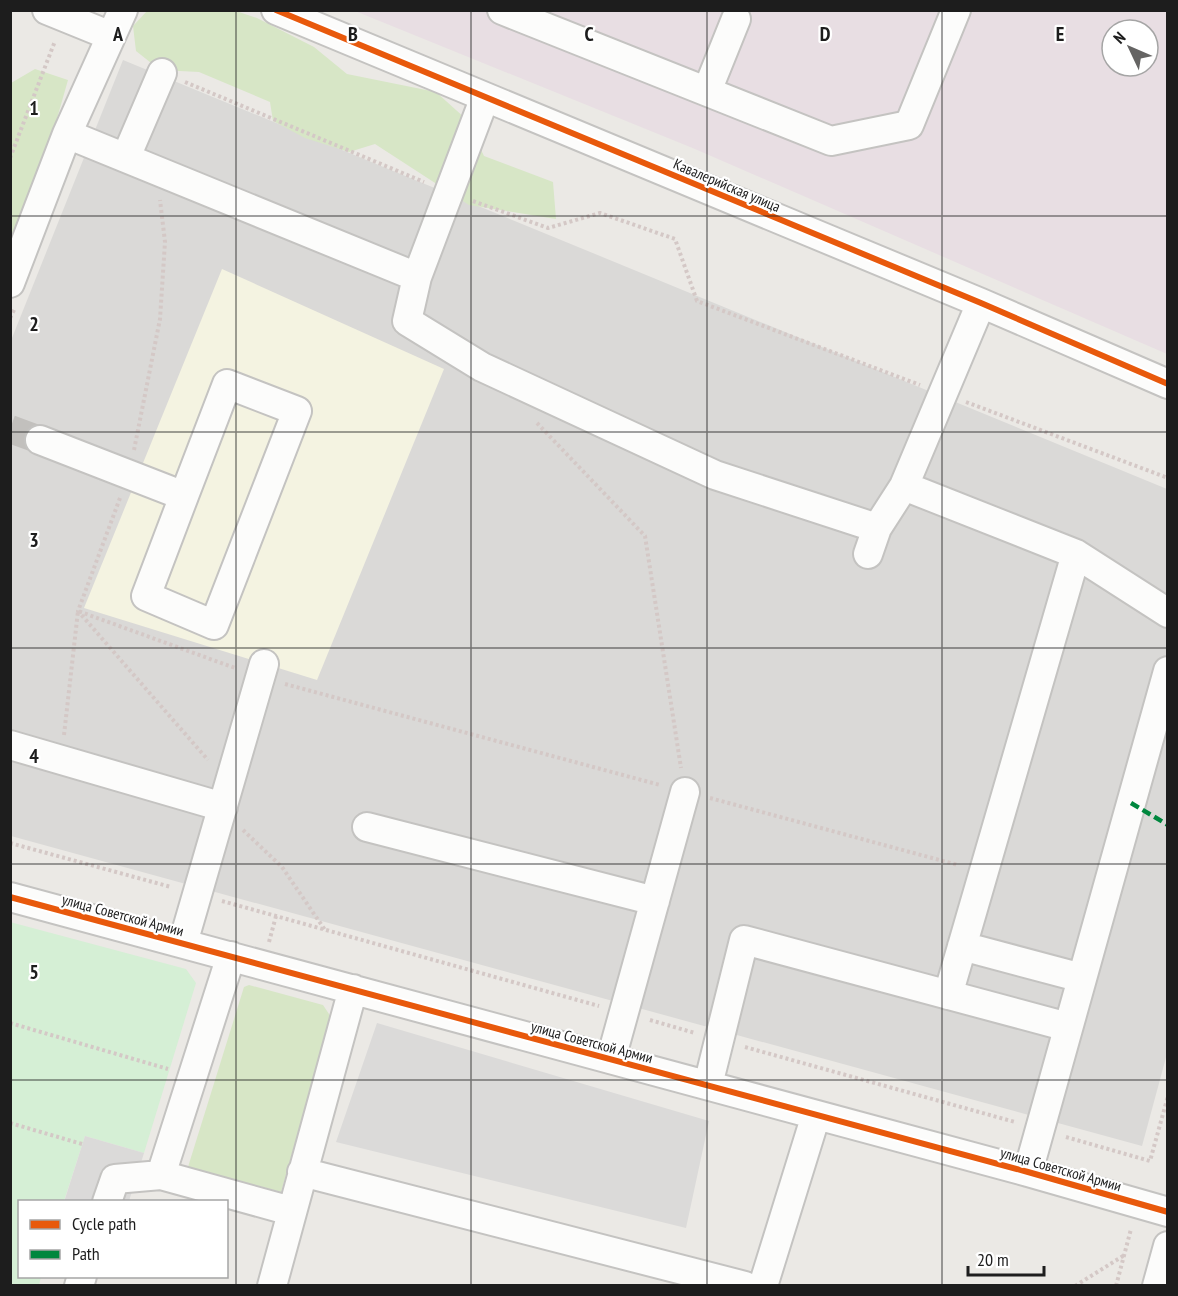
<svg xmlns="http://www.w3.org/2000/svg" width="1178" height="1296" font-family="'PT Sans Narrow',sans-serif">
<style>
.residential{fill:#dad9d7}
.industrial{fill:#e8dee3;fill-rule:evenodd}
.education{fill:#f4f3e1}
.grass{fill:#d7e6c6}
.park{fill:#d5efd5}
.parking{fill:#dbdad9}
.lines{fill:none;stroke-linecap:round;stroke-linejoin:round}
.minor-tunnel{stroke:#c2c0bd;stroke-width:28;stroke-dasharray:28 14;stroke-linecap:butt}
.minor-casing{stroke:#c4c3c1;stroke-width:32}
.path{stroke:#d4c8c6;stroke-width:4;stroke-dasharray:3 3;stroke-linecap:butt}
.minor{stroke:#fcfcfb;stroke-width:28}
.quiet{stroke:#00873e;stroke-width:4.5;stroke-dasharray:9 4.5;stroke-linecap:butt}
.cycleway-casing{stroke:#fff;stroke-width:10}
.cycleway{stroke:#e8590c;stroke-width:6}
.grid{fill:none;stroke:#1d1d1d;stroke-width:1.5;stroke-opacity:0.55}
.labels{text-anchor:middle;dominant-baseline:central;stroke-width:4.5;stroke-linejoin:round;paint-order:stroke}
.street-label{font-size:15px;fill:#1d1d1d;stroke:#fff}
.grid-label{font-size:20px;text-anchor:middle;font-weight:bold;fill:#1d1d1d;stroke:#fff;stroke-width:4.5;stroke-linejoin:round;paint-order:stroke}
</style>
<rect width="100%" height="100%" fill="#ebe9e5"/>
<!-- residential -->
<path class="residential" d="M123 60 1167 489 1168 1050 1142 1146 11 836 10 343Z"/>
<!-- industrial -->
<path class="industrial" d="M355 11H1167V354L695 149ZM1112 30H1148V66H1112Z"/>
<!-- education -->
<path class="education" d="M222 269 444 369 317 680 84 608Z"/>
<!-- grass -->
<path class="grass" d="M147 11H236L257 18 314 47 347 74 436 92 466 119 484 156 553 182 556 219 469 205 375 144 349 152 305 138 273 121 270 102 199 72 160 70 136 51 133 26Z
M35 69 68 80 46 157 11 239V83Z
M249 985 323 1005 331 1017 281 1192 188 1167 244 987Z"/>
<!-- park -->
<path class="park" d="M10 922 186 969 196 983 144 1153 85 1136 64 1201 20 1202V1276L41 1277 39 1285H11Z"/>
<!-- parking -->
<path class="parking" d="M377 1023 709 1121 686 1228 336 1142Z
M85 1136 144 1153 129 1201 64 1202Z"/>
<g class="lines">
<!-- minor-tunnel -->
<path class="minor-tunnel" d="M10 429 40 440"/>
<!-- minor casing -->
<g class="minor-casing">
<path id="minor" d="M47 10 111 36
M276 10 981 303 1168 384
M502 10 831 141 909 125 956 10
M707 91 736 19
M67 134 417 277 485 97
M126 157 162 73
M417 277 407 321 482 367 715 475 877 528 904 486 981 303
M10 283 67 134 123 10
M40 440 184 496 227 384 297 411 214 625 146 596 184 496
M904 486 1076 554 1168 613
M868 554 877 528
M10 745 223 807
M367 827 655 901
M10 897 1028 1172 1168 1212
M183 943 264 664
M962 946 1082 978
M948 995 1076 554
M611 1059 685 792
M708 1085 744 940 1068 1027
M302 1172 745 1286
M1028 1172 1168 671
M161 1175 291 1211
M107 1202 115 1179 161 1175 231 956
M79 1286 82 1276
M272 1286 353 989
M763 1286 816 1115
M1157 1286 1168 1246"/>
</g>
<!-- path -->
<path class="path" d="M185 82 424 182
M10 158 55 41
M473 201 548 228 600 213 675 239 697 301 920 385
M10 318 15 308
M966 402 1168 478
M537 423 645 536 681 768
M134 450 160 319 165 242 160 200
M120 498 78 611 208 760
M285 684 660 785
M64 735 78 611 235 668
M710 798 958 865
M243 830 282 867 325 930
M10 843 171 887
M222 901 599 1006
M269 942 276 916
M650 1020 695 1033
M10 1023 168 1069
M745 1047 1015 1122
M10 1123 82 1144
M1066 1137 1150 1161 1168 1096
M1075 1286 1123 1256
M1116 1286 1131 1229"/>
<!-- minor -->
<use href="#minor" class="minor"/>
<!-- quiet -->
<path class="quiet" d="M1131 803 1168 825"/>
<!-- cycleway casing -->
<g class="cycleway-casing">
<path id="cycleway" d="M276 10 981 303 1168 384
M10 897 1028 1172 1168 1212"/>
</g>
<!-- cycleway -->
<use href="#cycleway" class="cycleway"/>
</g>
<!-- grid -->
<path class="grid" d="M236 10V1286M471 10V1286M707 10V1286M942 10V1286M10 216H1168M10 432H1168M10 648H1168M10 864H1168M10 1080H1168"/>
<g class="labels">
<!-- street labels -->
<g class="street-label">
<text transform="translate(727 185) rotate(23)">Кавалерийская улица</text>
<text transform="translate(123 915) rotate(15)">улица Советской Армии</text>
<text transform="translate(592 1042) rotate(15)">улица Советской Армии</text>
<text transform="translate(1061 1169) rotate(16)">улица Советской Армии</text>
</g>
</g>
<g class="grid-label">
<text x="118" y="41">A</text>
<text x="353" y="41">B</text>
<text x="589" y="41">C</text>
<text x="825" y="41">D</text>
<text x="1060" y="41">E</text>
<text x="34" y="115">1</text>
<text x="34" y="331">2</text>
<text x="34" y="547">3</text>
<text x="34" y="763">4</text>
<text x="34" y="979">5</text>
</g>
<!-- border -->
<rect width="1178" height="1296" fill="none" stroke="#1d1d1d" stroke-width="24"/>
<!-- legend -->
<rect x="18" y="1200" width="210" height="78" fill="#ffffff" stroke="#a5a5a5" stroke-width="1.5"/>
<rect x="30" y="1220" width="30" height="9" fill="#e8590c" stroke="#a5a5a5" stroke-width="1.5"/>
<text x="72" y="1230" font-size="18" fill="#1d1d1d">Cycle path</text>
<rect x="30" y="1250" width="30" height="9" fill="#00873e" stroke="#a5a5a5" stroke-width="1.5"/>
<text x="72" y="1260" font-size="18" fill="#1d1d1d">Path</text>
<!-- north arrow -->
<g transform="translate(1130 48) rotate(314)"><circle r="28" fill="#ffffff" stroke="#a5a5a5" stroke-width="1.5"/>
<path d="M0-4.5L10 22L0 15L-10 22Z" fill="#656463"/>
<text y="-9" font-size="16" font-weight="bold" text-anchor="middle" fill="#1d1d1d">N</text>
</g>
<!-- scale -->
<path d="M968 1266v9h76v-9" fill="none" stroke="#1d1d1d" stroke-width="3"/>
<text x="977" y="1266" font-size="18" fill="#1d1d1d" stroke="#ffffff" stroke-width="4.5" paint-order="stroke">20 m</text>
</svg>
